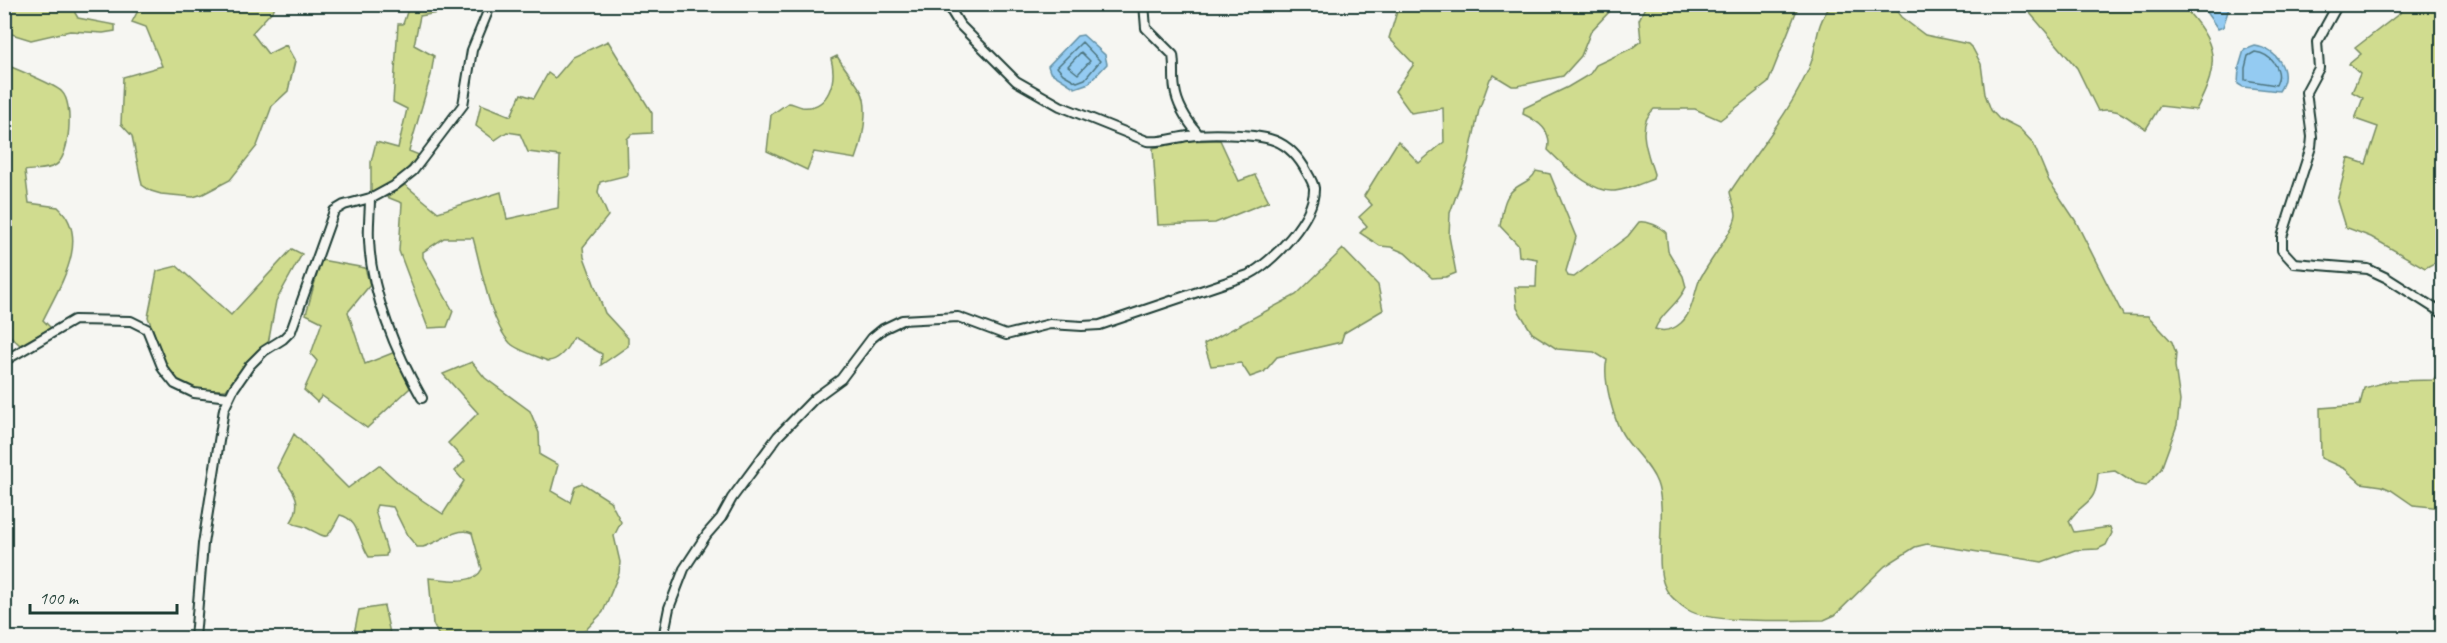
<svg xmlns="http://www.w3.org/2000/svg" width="2447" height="643" font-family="Caveat,sans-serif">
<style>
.green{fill:#d0dc8f;stroke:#788c62;stroke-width:1.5}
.water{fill:#94cbf2;stroke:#6592a6;stroke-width:1.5}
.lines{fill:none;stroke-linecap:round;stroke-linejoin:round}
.shore{stroke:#4e7680;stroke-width:1.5}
.street-casing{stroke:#1f3d34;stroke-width:12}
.street{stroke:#f6f6f2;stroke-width:8}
</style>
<rect width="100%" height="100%" fill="#f6f6f2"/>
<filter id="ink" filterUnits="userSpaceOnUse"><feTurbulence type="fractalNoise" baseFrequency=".0167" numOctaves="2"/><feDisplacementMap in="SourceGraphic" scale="12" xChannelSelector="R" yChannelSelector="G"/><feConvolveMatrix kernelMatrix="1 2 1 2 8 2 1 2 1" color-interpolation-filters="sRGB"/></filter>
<g filter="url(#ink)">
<!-- green -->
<path class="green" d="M1766 4 1796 5 1798 7 1768 83 1720 120 1695 109H1654C1635 125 1648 154 1654 174L1653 179C1640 184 1625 191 1611 191 1591 191 1562 164 1548 150 1553 131 1538 121 1523 114L1524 108 1568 87 1590 74 1596 65 1632 48 1641 41 1639 20 1646 5Z
M1832 4 1892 5 1901 17 1925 35 1968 44 1973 49 1981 64 1985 94 1991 110 1999 119 2021 130 2033 143 2049 181 2075 220 2123 315 2148 316 2172 342 2176 353 2175 366 2180 401 2177 425 2161 469 2146 486 2135 484 2115 471 2098 473C2096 507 2085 498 2069 521L2074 532 2110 527 2112 533 2106 545 2098 549 2075 550 2042 562 1927 544 1915 547 1885 566 1835 615 1824 620C1794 620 1709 624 1688 610 1680 605 1668 595 1665 587 1653 563 1668 513 1657 483 1651 466 1635 453 1625 438 1614 423 1602 377 1607 360L1594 352 1557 349 1532 333 1517 308 1515 287H1536L1537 259 1519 256 1518 245 1500 226C1502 215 1503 201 1510 193 1518 183 1531 183 1536 171L1550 174 1576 237 1566 271 1568 276 1574 277 1628 236 1639 222C1648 221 1660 226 1666 233L1668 251 1683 276 1686 287C1679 304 1661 313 1655 329 1664 332 1673 330 1681 323 1692 313 1694 295 1699 281 1706 265 1735 230 1736 215 1736 209 1731 199 1730 192 1756 152 1790 113 1809 68 1819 45 1813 27 1832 4Z
M4 5H76L75 13 78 18 115 25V31L103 33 70 31 31 40 5 32Z
M141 5H274V9L252 33 268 54 286 45 295 61 288 91 272 106 257 146 230 180 203 194 193 197 161 194 151 191 142 185 132 136 121 124 123 77 162 66 146 27 132 22Z
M407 5H442L437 13 420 16 414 45 434 56 431 75 409 151 419 155C407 170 390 190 371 193V162L376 142 398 148 407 109 393 102 398 24H403L408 9Z
M1399 5H1611L1609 12 1591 31 1581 56 1563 76 1517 86H1512L1494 75 1490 79 1479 110 1468 162 1450 213 1449 236 1456 273 1446 277 1432 278 1405 253 1391 247 1380 246 1360 233 1367 226 1359 217 1372 205 1364 196 1398 141 1419 163 1444 142 1443 108 1411 113 1395 91 1414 64 1389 38Z
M2023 5H2182C2218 44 2221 62 2196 110L2160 106 2146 129C2127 120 2122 106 2098 111L2077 68Z
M2403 5H2442V265L2436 262 2425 268 2371 237 2345 227 2337 201 2348 158 2366 164 2378 127 2355 119 2363 98 2352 92 2360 74 2349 64 2361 54 2355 48 2400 13Z
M608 41 652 113V133L632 134 627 139 628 175 600 182 598 192 608 216 583 247 584 257 605 313 628 338V346L601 365 602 354 573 337C568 348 560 360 548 361 537 356 518 351 510 343 490 322 481 266 473 238H444L423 252V257L453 311 447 327 428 328 399 251 402 203 387 197 405 185 438 212 501 192 507 219 558 208 560 156 528 152 520 134 507 132 495 140 476 126 481 104 511 116 521 94 534 98 548 73 555 78 573 57Z
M837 56C844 68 854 79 861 91 870 107 862 143 856 159L814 152 807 170 767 151 771 115 788 103C794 103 796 106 802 107 829 110 837 80 831 59Z
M4 64C16 69 56 85 62 92 74 104 70 156 56 165 47 171 34 169 25 171L29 203 58 207C92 238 59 287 43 320L51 328 20 345 5 331Z
M1220 140 1239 181 1255 175 1269 201 1215 223 1158 225 1153 148 1183 141Z
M292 249 302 254 276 301 268 344 249 360 226 390H200L181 385 166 366 148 317 157 271 177 266 231 315Z
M1343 249 1378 285 1383 310 1344 333 1341 342 1277 357 1264 372 1250 377 1241 363 1211 366 1204 344 1296 295Z
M321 260 365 268 370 285 348 312 365 364 395 352 410 388 367 428 322 396 317 402 304 390 317 361 311 354 322 322 306 314Z
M472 362 485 378 530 411 539 433 540 455 558 465 551 491 570 502 575 486 582 483 610 501 621 522 614 536 620 562 619 573 603 612 578 638H440L433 624 429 578C446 579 474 586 482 569L472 533C458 526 437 543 423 547H417L407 535 393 507 377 505 375 510 387 551 386 556 369 557C359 543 359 519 340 515 325 543 330 539 305 527 300 525 296 526 291 522 305 499 291 488 277 468L294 434 348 488 379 465 404 488 443 514 464 481 455 471 465 461 448 443 478 413 443 374Z
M2441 363H2442V508L2413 505 2391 490 2382 486 2361 483 2345 469 2321 458 2320 408 2360 405 2364 388 2390 381 2434 380Z
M384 606 391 638H353L359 610Z"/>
<!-- water -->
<path class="water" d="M2201 5H2230L2223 27 2218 29Z
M1083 35 1105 55 1107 64 1089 83 1075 88 1050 72 1048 66 1077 36Z
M2255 46C2276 49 2293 71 2279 91L2243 87 2238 84 2239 67 2244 50Z"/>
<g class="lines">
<!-- shore -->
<path class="shore" d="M1082 42 1100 61 1085 79 1077 82 1063 74 1057 67Z
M1081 52 1090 61 1078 74 1068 66Z
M2255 52C2271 54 2284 70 2276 85L2245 80V68L2248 56Z"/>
<!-- street casing -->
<g class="street-casing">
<path id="street" d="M1144 4 1146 28 1173 55C1175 67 1173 78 1175 89 1177 106 1188 122 1199 135
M2338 4 2317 42 2319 68 2306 92 2312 137 2311 147 2282 237V250L2294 263 2368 269 2387 278 2442 313
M370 198C370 212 368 226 369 240 371 293 396 353 422 398
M4 361 74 320 131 321 147 329 163 369 175 384 194 393 229 397
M195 638 203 544 224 409 234 388 250 365 264 351 283 339 291 331 334 211 344 205 374 197 394 186 413 171 463 105 472 50 491 4
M663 638 669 608 684 569 707 534 721 518 732 498 778 436 815 398 841 379 872 338 883 329 902 320 958 317 1006 335 1050 324 1082 326 1100 325 1248 275C1273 262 1315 218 1314 188 1313 181 1307 173 1304 167 1296 154 1285 143 1270 139 1252 134 1206 133 1188 136 1174 138 1161 143 1147 141L1060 106 1016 81 960 25 947 4"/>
</g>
<!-- street -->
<use href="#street" class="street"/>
</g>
</g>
<!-- margin -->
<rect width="2447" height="643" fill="none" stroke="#f6f6f2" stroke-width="24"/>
<rect x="12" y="12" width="2423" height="619" fill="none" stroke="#1f3d34" stroke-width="2" filter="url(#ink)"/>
<!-- scale -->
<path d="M30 604v9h147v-9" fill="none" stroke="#1f3d34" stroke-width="3"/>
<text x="39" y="604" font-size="18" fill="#1f3d34" stroke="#f6f6f2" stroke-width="4.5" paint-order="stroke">100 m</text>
</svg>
